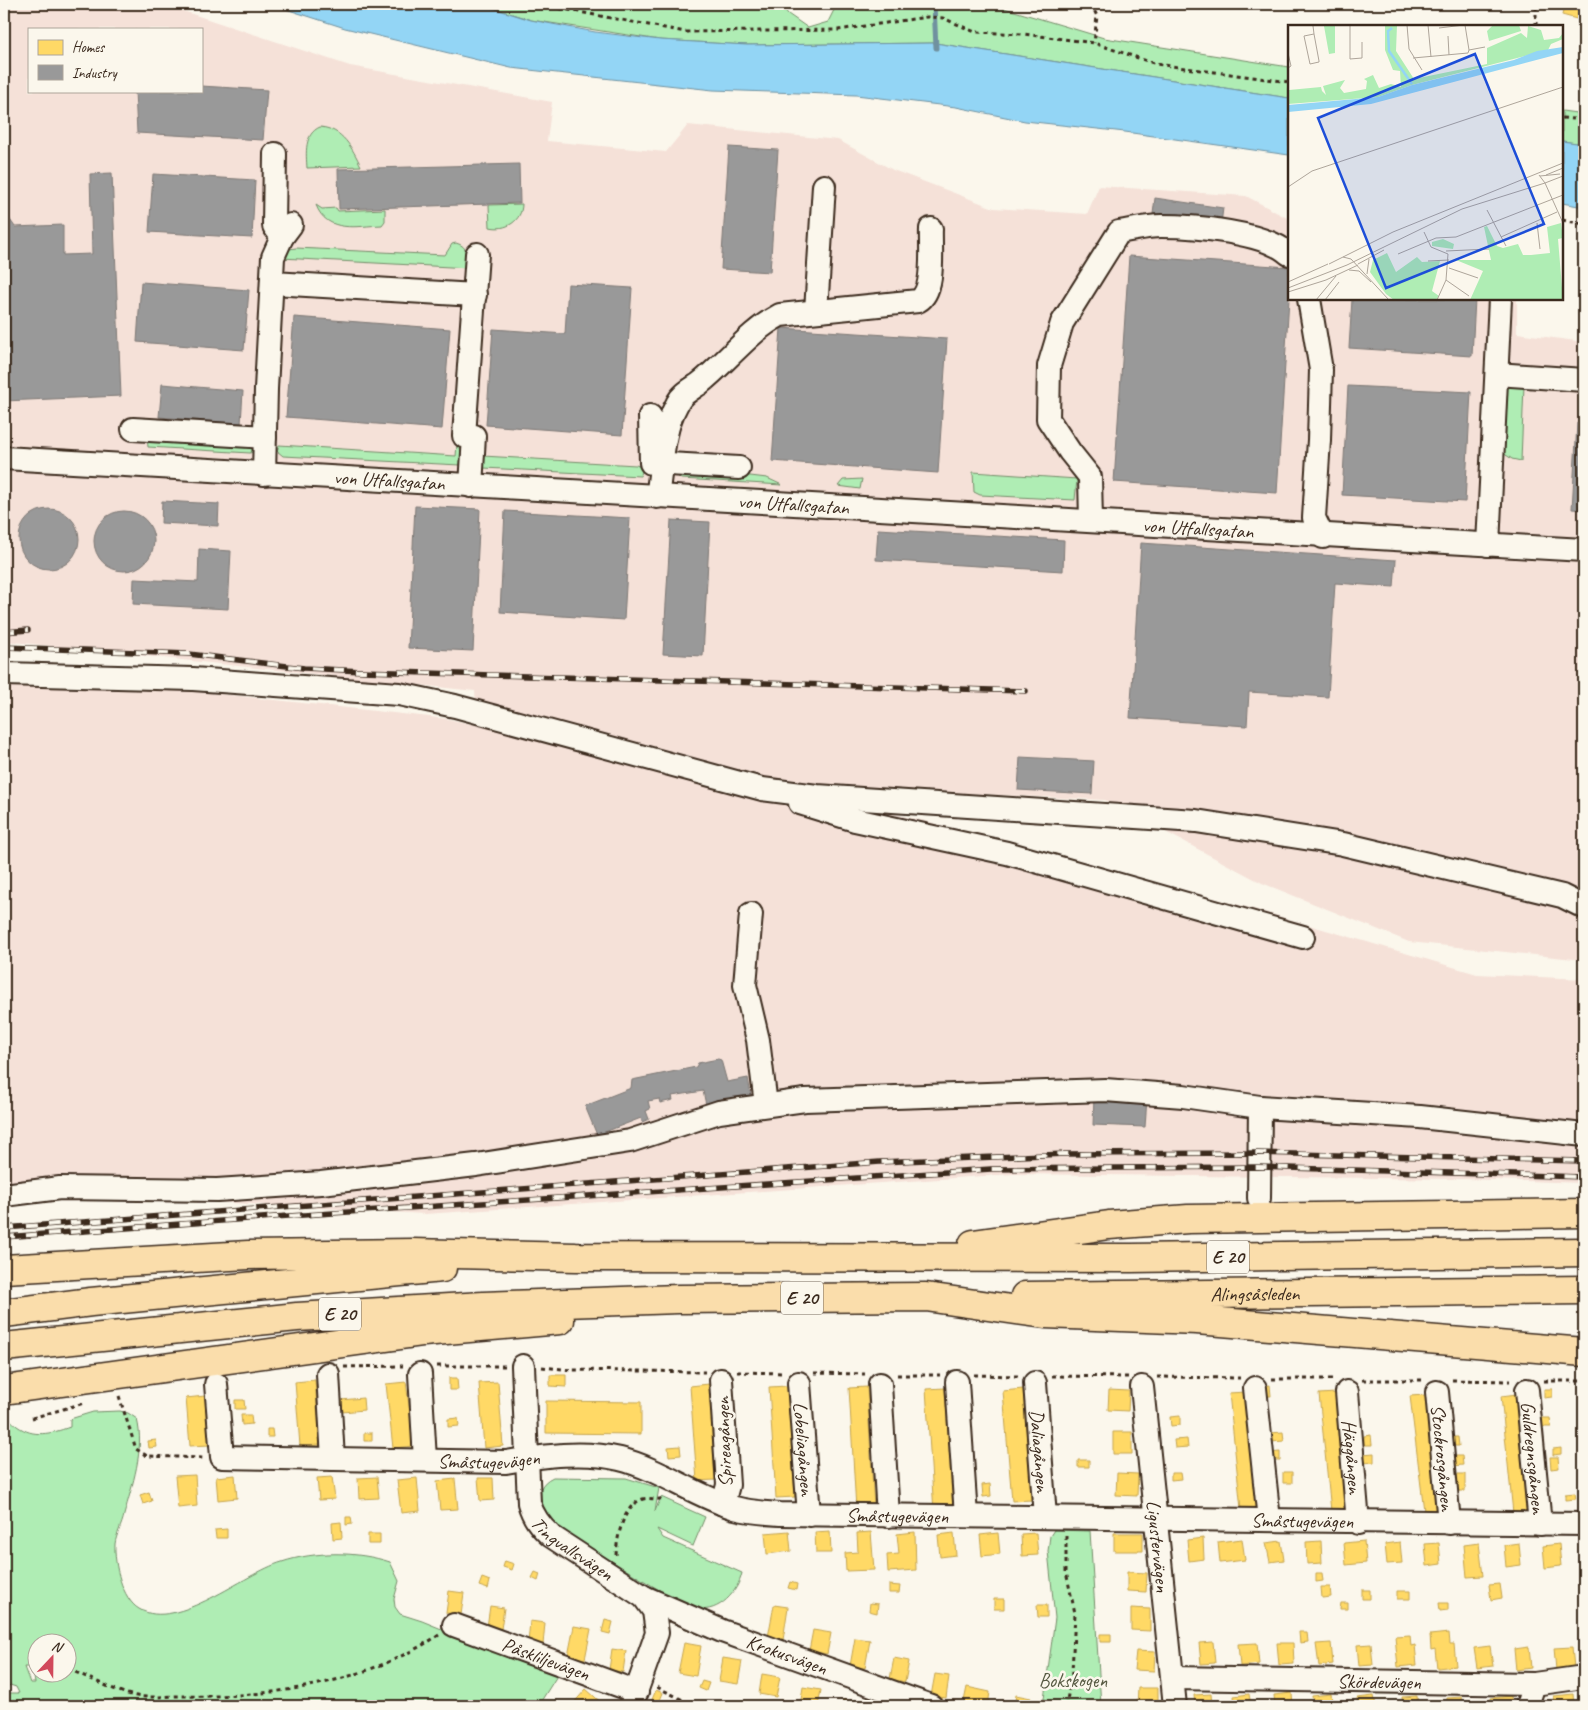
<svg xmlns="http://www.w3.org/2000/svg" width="1588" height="1710" font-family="Caveat,sans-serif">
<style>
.built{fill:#f5e1d8;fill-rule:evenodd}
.green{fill:#afedb4;stroke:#758c69;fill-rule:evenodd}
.water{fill:#93d5f5;stroke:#70919f}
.homes{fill:#ffd966;stroke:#c4a450}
.industry{fill:#999;stroke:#7d7874}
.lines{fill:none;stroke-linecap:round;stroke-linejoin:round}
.stream{stroke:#70919f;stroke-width:5}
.minor-casing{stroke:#3b2a1e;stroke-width:26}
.highway-casing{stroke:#3b2a1e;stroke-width:31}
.path{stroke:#3b2a1e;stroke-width:3;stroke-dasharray:4 4;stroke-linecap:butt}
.minor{stroke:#fbf7ec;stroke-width:22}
.highway{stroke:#faddab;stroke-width:28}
.rail-casing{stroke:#3b2a1e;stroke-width:5.5}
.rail{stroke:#fbf7ec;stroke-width:4;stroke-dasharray:11;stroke-linecap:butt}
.labels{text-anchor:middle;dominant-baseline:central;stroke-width:5;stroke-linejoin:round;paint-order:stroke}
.shield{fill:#fbf7ec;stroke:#75685c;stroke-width:1}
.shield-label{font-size:19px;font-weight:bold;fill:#3b2a1e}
.street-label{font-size:20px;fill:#3b2a1e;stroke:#fbf7ec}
.park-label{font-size:20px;fill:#585b44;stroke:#fbf7ec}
.inset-river{fill:none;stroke:#93d5f5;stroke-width:2.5}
.inset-road{fill:none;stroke:#aea59a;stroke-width:1}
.view{fill:#1d4ed8;fill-opacity:0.15;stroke:#1d4ed8;stroke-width:2.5}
.inset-edge{fill:none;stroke:#3b2a1e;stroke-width:2.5}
</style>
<rect width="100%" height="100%" fill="#fbf7ec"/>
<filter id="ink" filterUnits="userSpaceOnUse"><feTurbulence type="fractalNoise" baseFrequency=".02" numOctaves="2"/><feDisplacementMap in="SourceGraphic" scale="10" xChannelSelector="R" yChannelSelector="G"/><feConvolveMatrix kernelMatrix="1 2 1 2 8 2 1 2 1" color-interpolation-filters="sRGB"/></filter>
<g filter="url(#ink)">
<!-- built -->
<path class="built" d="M4 4H162L350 66 552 102 547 141 666 152 688 125 838 140 893 170 994 208 1087 214 1099 186 1246 196 1289 219V299H1517V333L1584 342V960L1409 942 1262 883 1105 800 784 785 476 705 475 691 4 641ZM29 29H201V91H29Z
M4 681 129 684 448 719 921 820 1250 908 1477 974 1584 979V1183L1464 1179 1013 1174 425 1214 4 1190Z"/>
<!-- green -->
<path class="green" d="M480 4H780L788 14 808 28 828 22 837 4H991L1104 38 1289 67V98L935 43 747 45 660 40 531 20Z
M1562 111 1584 114V144L1562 141Z
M320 127C343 129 352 148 361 166L307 168C306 153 304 134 320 127Z
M522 204C522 221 506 231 490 227L489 205Z
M316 205 322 209 336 208 338 211 385 209V221L382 225C357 226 327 234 316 205Z
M456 243C468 246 469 257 469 268L281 258 289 249 296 248 445 255 452 244Z
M1524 385 1521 461 1512 459 1503 453 1507 390 1509 386Z
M147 436 254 446V451L250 453 148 447Z
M457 444 462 448 460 465 283 456 277 451 279 445 456 456Z
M483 456 636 465 641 467 642 472 640 476 484 468Z
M717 472 767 478 782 485 681 479 677 476Z
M973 472 1077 479 1075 500 980 495 974 492Z
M862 479 860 489 838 486 843 480Z
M120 1411 128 1413 137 1419C145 1450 132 1485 124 1515 122 1525 116 1535 115 1544 114 1564 122 1599 139 1609 177 1632 244 1573 282 1562 315 1551 357 1551 390 1562L399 1581 394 1599 395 1607 400 1614 422 1621 498 1652 560 1671 538 1706H4V1689L7 1693H19L16 1687 10 1685 7 1688 4 1685V1417C10 1418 12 1422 17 1426 34 1438 50 1434 70 1427V1419L93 1412ZM38 1642H68V1672L38 1673 34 1677 35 1683H30L24 1667H32L34 1673 37 1665Z
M553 1477 626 1478 659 1488 655 1511 661 1497 705 1517 693 1546 657 1529 663 1538 742 1573C738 1592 719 1613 698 1609 692 1608 685 1605 679 1602L559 1529C545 1516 527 1489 553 1477Z
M1054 1530 1090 1531 1101 1706H1043L1055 1618 1048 1551 1050 1536Z"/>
<!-- water -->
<path class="water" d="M270 4H480L531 20 595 32 660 40 747 45 935 43 1289 98V155L1125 132 1025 121 956 107 856 95 713 90 511 68 345 28Z
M1562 141 1584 144V207L1562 203Z"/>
<!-- homes -->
<path class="homes" d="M1565 4H1584V21L1562 15Z
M550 1375H566V1387L550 1386Z
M449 1378H457L458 1390H449Z
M315 1380 320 1445 300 1446 295 1382Z
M406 1382 414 1446 393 1448 386 1384Z
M498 1382 503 1446 484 1448 479 1383Z
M709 1384 715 1480 697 1481 690 1386Z
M1270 1385 1271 1396H1263V1386Z
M787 1386 795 1497 776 1498 769 1387Z
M867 1387 874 1508 856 1509 849 1388Z
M945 1388 953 1511 934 1512 926 1389Z
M1023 1389 1032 1500 1012 1501 1003 1391Z
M1544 1389H1552V1397L1544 1398Z
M1109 1390 1129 1391 1128 1411 1108 1410Z
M1245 1392 1256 1507 1241 1509 1229 1393Z
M1336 1393 1347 1509 1331 1511 1319 1394Z
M1517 1394 1529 1512 1513 1513 1501 1396Z
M1425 1395 1439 1510 1424 1511 1410 1396Z
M205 1396 210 1445 190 1446 186 1398Z
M363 1398 364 1410 342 1412 341 1400Z
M235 1400H244L245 1409H235Z
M546 1401 641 1402V1434L546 1433Z
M241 1415H251L252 1424 242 1425Z
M1180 1416V1425L1171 1426 1170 1417Z
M458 1418 459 1426 448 1427V1419Z
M1540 1418H1550L1551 1427H1541Z
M267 1429H272L273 1437H267Z
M1113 1432H1132V1454H1113Z
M1283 1432 1284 1441 1271 1442 1270 1433Z
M364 1433H372V1441H364Z
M1371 1435 1372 1445H1364V1436Z
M1450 1437H1458L1459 1446H1451Z
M1187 1439 1188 1447 1175 1448 1174 1440Z
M156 1440 157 1447 149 1448 148 1441Z
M680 1446 681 1455 669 1456 668 1447Z
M1561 1448V1454L1553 1455V1449Z
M1280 1452V1460H1270L1269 1453Z
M1374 1453V1462L1364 1463 1363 1454Z
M1451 1456H1462L1463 1465 1451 1466Z
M1550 1457H1558L1559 1468 1551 1469Z
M1078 1460H1089V1467H1078Z
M1283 1472H1292V1483H1283Z
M1117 1473 1138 1474 1137 1496 1116 1495Z
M1171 1473H1180L1181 1479 1171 1480Z
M1454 1474H1465V1491H1454Z
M195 1475 197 1506 178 1508 175 1476Z
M235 1475 237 1498 218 1500 216 1477Z
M332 1477 335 1499 319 1500 317 1478Z
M377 1477 379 1498 359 1499 358 1478Z
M417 1478 420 1511 401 1513 397 1480Z
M478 1478H493L494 1500 480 1501Z
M455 1479 458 1509 440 1510 437 1481Z
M990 1484 991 1496 983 1497 982 1485Z
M149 1492 152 1501 143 1504 140 1495Z
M1575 1493 1576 1499 1565 1500V1494Z
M346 1517H351L352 1524 346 1525Z
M341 1522 342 1538 333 1539 332 1523Z
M227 1529V1538H216L215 1530Z
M789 1531 791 1551 767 1554 765 1533Z
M830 1531 831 1553H816L815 1532Z
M871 1532 874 1570 846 1571 845 1553 858 1552 857 1533Z
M915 1532 916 1570 888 1572 887 1555 899 1554 897 1534Z
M954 1533 956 1555 940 1557 938 1535Z
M998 1533 1000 1554 982 1556 980 1535Z
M1036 1533 1038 1555 1022 1556 1021 1534Z
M1114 1533H1143V1551H1114Z
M368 1534H380V1544H368Z
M1203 1538 1204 1559 1189 1561 1187 1540Z
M1242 1539 1245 1560 1220 1563 1218 1542Z
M1281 1541 1284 1560 1270 1562 1266 1543Z
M1321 1541 1322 1563 1307 1564 1306 1542Z
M1364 1541 1366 1563 1346 1565 1344 1543Z
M1400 1542 1402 1563 1387 1564 1385 1544Z
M1439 1543 1441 1564 1427 1566 1425 1544Z
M1479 1543 1483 1576 1467 1577 1464 1545Z
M1519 1543 1521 1565 1506 1567 1504 1545Z
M1559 1544 1561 1566 1545 1568 1543 1546Z
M505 1561 514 1564 512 1570 503 1567Z
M535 1572 540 1574 538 1581 532 1578Z
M1127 1572 1147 1573 1146 1592 1127 1591Z
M1316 1573H1322L1323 1581 1316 1582Z
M482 1578 490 1581 488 1589 479 1586Z
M790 1582 797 1584 796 1590 788 1588Z
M1500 1584 1502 1598 1491 1600 1489 1585Z
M889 1585 900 1586 899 1593H889Z
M1321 1587H1330L1331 1597 1322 1598Z
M1362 1590H1370V1599H1362Z
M449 1591 464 1593 461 1615 446 1613Z
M1397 1591H1410V1599H1397Z
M994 1599H1004V1609H994Z
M870 1603 878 1604 877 1613 869 1611Z
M1341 1603H1348V1609H1340Z
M1439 1603H1448V1610L1440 1611Z
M774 1605 788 1607 783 1640 768 1637Z
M1037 1605H1047V1617H1038Z
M490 1606 504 1608 501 1629 487 1627Z
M1131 1608 1150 1609V1631L1131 1630Z
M605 1620 613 1622 610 1634 602 1632Z
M530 1621 545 1623 543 1645 528 1643Z
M574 1626 591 1629 585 1659 568 1656Z
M813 1630 831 1633 827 1654 809 1651Z
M1299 1632H1307L1308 1642 1300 1643Z
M1449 1633 1450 1644H1454L1456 1666 1437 1668 1435 1649 1431 1650 1430 1635Z
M1100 1634H1111V1642H1100Z
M1410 1635 1411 1646 1415 1645 1417 1665 1398 1667 1395 1636Z
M855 1638 870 1640 865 1668 850 1666Z
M1213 1642 1215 1663 1201 1664 1199 1643Z
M684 1643 701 1646 696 1676 678 1673Z
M1257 1643 1259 1664 1240 1666 1238 1644Z
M1277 1643H1293L1294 1664 1279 1665Z
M1331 1643 1333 1664 1319 1666 1316 1644Z
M1371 1644 1373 1665 1359 1666 1357 1645Z
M1490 1646 1493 1666 1477 1668 1474 1648Z
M1529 1647 1531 1668 1516 1670 1514 1649Z
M1572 1647 1574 1668 1556 1670 1554 1648Z
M612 1649 626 1651 623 1672 609 1670Z
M1136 1651 1155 1652 1154 1671 1134 1670Z
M723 1658 742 1661 738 1684 719 1681Z
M894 1658 909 1661 905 1682 890 1679Z
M762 1674 780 1677 776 1697 759 1694Z
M935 1674 949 1676 946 1698 931 1696Z
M702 1681 709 1683 706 1691 699 1688Z
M803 1687 821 1690 818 1706H800Z
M967 1687 990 1692 988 1706H963Z
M1138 1688H1158V1706H1137Z
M586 1689 605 1706H571Z
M656 1690 663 1693 658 1705 651 1702Z
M1292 1693 1293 1706H1275L1274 1695Z
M1211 1694 1212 1706H1195L1194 1695Z
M1249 1694 1251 1706H1235L1234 1696Z
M1331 1694 1333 1706H1313L1312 1696Z
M1573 1694 1574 1706H1555L1554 1696Z
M1016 1695 1031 1698 1030 1706H1014Z
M1374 1696 1376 1706H1358L1357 1698Z
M1417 1696 1418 1706H1403L1402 1697Z
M1511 1696 1512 1706H1492L1491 1698Z
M1462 1697 1463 1706H1447V1698Z
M843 1700 862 1704 861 1706H842Z"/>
<!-- industry -->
<path class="industry" d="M201 86 267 90 263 140 137 133 135 91H201Z
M729 147 778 150 770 272 721 269Z
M519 164 520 203 339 209 338 169Z
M112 173 121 396 4 401V274L6 273 4 216 6 214 15 227 63 225V255L92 254 90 174Z
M153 174 255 180 252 238 149 232Z
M1155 198 1223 208 1221 224 1153 214Z
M1129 256 1289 267V299L1277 493 1114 482Z
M141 282 249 290 244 350 137 342Z
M568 284 632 288 622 435 486 425 493 329 565 334Z
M1352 299H1475L1472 356 1349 348Z
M294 317 450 329 442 429 286 417Z
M781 328 947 339 938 473 772 461Z
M162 384 243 391 241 424 159 417Z
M1348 386 1471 392 1465 502 1342 495Z
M1577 423 1584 424V510L1572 509Z
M162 501 219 504 218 526 161 523Z
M415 506 480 509 473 651 408 648Z
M19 539a30 30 0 1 1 60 0a30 30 0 1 1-60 0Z
M505 511 630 518 624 620 500 612Z
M94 541a30 30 0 1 1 60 0a30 30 0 1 1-60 0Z
M671 520 710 522 703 656 663 654Z
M878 529 1064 540 1063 571 876 560Z
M1141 543 1396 560 1394 587 1335 583 1328 697 1249 692 1247 726 1130 718Z
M199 549 231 551 228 609 133 604 134 579 198 582Z
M1020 757 1094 761 1092 794 1018 790Z
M718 1059 721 1060 727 1082 748 1078 751 1096 706 1105 703 1091 672 1096 673 1100 660 1103 659 1099 648 1101 650 1109 646 1111 649 1119 642 1122 641 1118 597 1135 585 1106 631 1088 632 1080 696 1067 698 1063Z
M1094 1096 1147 1098 1145 1127 1093 1125Z"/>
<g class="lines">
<!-- stream -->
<path class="stream" d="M934 4 936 48"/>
<!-- minor casing -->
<g class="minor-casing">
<g id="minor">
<path d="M275 154 274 226 282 237"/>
<path d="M273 283 475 295"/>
<path d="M1309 299 1321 370 1319 440 1314 518 1323 537"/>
<path d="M816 311 824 186"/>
<path d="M1497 374 1584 380"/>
<path d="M650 416 651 463 739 468"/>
<path d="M133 429 265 437"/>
<path d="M464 436 477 254"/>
<path id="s1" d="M4 458C531 487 1057 521 1584 550"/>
<path d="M264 474 266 389 273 257 282 237 291 225"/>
<path d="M471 486 474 436"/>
<path d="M657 497C662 467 662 431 677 404 682 394 690 390 699 384 727 362 748 332 780 315L918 301C936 291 930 248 931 229"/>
<path d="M1091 521 1090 477 1070 452 1048 419 1049 366 1062 323 1119 232C1133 230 1147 226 1161 226 1194 226 1265 232 1289 254"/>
<path d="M1488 545 1500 299"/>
<path d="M4 674 193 679 399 694 455 706 762 789 817 796 1196 821 1343 844 1562 896 1584 907"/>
<path d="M800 803 855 820 1007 853 1303 937"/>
<path d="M751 914 745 985 758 1040 766 1105"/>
<path d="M4 1195 60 1188 217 1190 321 1183 476 1165 630 1141 719 1112 805 1100 1105 1090 1183 1096 1260 1107 1420 1117 1584 1135"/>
<path d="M1259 1198 1260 1107"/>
<path id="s2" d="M523 1366 529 1503C533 1517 540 1526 551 1536L644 1597 654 1611 657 1633 631 1706"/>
<path d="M328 1374 333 1459"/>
<path d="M420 1374 425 1460"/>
<path d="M721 1380 728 1485 723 1504"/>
<path d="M957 1382 966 1516"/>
<path id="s3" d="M799 1383 809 1515"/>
<path id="s4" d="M1035 1383 1045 1517"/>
<path id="s5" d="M216 1384 222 1457 506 1462C543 1456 583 1450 620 1459 660 1469 695 1496 735 1508 750 1512 765 1513 780 1514L1584 1524"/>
<path d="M880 1384 888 1516"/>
<path id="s6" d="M1142 1387 1175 1706"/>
<path d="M1255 1388 1269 1520"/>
<path id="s7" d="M1527 1390 1540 1524"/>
<path id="s8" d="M1347 1392 1358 1523"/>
<path id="s9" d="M1437 1392 1449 1523"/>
<path id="s10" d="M644 1597 722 1631 931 1706"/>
<path id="s11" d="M454 1625 637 1692"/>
<path id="s12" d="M1173 1678 1534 1684 1584 1677"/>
<path d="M1527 1706 1534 1684"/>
</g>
</g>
<!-- highway casing -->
<g class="highway-casing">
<g id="highway">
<path d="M973 1244 1109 1225 1188 1219 1584 1213"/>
<path d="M4 1269 248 1255 412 1253 576 1257 1131 1258 1584 1252"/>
<path id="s13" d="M1025 1296 1584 1290"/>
<path d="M4 1313 91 1302 442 1268"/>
<path d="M4 1347 297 1317 483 1306 678 1299 926 1297 1045 1314 1197 1320 1584 1352"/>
<path d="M4 1390 423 1332 560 1320"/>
</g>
</g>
<!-- path -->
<path class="path" d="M536 4 686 32 838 30 927 17 943 18 975 32 1023 34 1094 43 1156 64 1289 82
M1091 4 1097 16 1094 43
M1536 26V4
M1562 118 1584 120
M1562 220 1584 224
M437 1366H506
M344 1367 403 1366
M542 1367 572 1370 705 1372
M737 1372 783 1373
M814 1373 865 1374
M897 1375H940
M974 1375 1018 1376
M1052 1376 1128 1377
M1157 1377 1240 1378
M1272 1379H1333
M1362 1380H1423
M1452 1380 1510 1381
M1544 1381H1584
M119 1396 136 1449 147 1456 204 1458
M32 1418 84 1403
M1066 1536V1572L1075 1613 1072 1672 1066 1706
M616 1555C617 1537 623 1505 643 1499 650 1497 657 1501 663 1498
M68 1669C88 1677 110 1689 131 1695 146 1699 165 1696 180 1696 270 1698 362 1685 439 1635
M657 1687 695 1706"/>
<!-- minor -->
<use href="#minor" class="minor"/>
<!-- highway -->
<use href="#highway" class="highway"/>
<!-- rail casing -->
<g class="rail-casing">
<path id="rail" d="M4 632 28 630
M4 647 189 654 304 668 362 671 1026 691
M4 1228 880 1162 1065 1154 1258 1153 1584 1161
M4 1237 274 1217 991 1169 1258 1167 1584 1177"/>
</g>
<!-- rail -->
<use href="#rail" class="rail"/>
</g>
</g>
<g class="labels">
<!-- shield labels -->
<g class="shield">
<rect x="1207" y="1240.5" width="42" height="33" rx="4"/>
<rect x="781" y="1281.5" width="42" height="33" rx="4"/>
<rect x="319" y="1297.5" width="42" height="33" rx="4"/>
</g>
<g class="shield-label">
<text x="1228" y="1257">E 20</text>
<text x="802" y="1298">E 20</text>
<text x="340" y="1314">E 20</text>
</g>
<!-- street labels -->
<g class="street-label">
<text stroke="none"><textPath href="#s1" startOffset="386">von Utfallsgatan</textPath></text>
<text stroke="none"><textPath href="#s1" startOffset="791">von Utfallsgatan</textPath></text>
<text stroke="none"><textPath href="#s1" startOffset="1196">von Utfallsgatan</textPath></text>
<text stroke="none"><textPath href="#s13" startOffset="230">Alingsåsleden</textPath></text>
<text transform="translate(724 1442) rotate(-92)">Spireagången</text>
<text stroke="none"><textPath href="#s3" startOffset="66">Lobeliagången</textPath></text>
<text stroke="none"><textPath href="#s4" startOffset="68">Daliagången</textPath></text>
<text stroke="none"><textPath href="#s8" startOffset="65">Häggången</textPath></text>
<text stroke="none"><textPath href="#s9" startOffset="66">Stockrosgången</textPath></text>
<text stroke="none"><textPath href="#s7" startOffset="68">Guldregnsgången</textPath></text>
<text stroke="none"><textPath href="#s5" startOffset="340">Småstugevägen</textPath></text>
<text stroke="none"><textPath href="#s5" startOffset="760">Småstugevägen</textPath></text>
<text stroke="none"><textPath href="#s5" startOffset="1165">Småstugevägen</textPath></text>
<text stroke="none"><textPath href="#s2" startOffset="202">Tingvallsvägen</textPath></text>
<text stroke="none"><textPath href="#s6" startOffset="160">Ligustervägen</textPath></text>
<text stroke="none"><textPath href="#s10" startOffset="154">Krokusvägen</textPath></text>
<text stroke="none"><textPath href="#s11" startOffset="98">Påskliljevägen</textPath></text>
<text stroke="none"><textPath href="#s12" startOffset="206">Skördevägen</textPath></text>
</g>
<!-- park labels -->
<g class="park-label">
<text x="1073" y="1680">Bokskogen</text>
</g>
</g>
<!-- overview -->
<g transform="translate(1288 25)">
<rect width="275" height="275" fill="#fbf7ec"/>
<path d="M47 0V28L41 29 36 1ZM97 0H109L108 26 126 54 199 39V23L233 8 239 13 240 1 253 5 256 15 271 13 275 8V14L263 19 260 25 124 60 90 72 0 79 1 65 33 62 34 66 38 70 35 61 57 55 52 63 56 68 78 64 79 56 76 54 85 50 91 63 103 59 113 62 112 46 105 45 97 25ZM205 0H231L233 6 201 16 199 6ZM273 198 275 213 270 214 275 275H182L195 246 168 235H203L196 202 199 201 209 221 215 223 230 219 235 230H243L262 228 259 202ZM155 214 166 219 165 224 144 221V217ZM99 228 108 247 129 232 134 237 152 236 144 266 151 271 148 275H106L98 269 82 247 85 235Z" fill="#afedb4"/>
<path d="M275 22V28L83 79 0 87V80L90 72 124 60 226 35 249 26Z" fill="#93d5f5"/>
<path class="inset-river" d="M104 3 100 6 101 26 124 59"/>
<path class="inset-road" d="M24 0 25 1 26 9 31 36V37L22 39 16 11 26 9M62 0V34L74 33V17M119 0 121 24 134 45M140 0 143 32M177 0 181 25M151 3 176 0M160 11 161 30M0 28 3 41 0 43M125 33 180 28 181 25 197 22M258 150 275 143M252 151 272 149M257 158 275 198M257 158 275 151M0 162 24 146 275 62M199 185 218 221M249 198 252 224M136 207 143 222 160 229 158 255 149 275M213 212 269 187M158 226 201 224M110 229 148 213 168 212 275 170M55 232 105 207 275 138M140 236 161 235M41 239 55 232 63 234 101 275M70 239 96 225M161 243 190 253M61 245 71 246 83 257M79 249 81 234M38 255 70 240M158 255 181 271M0 257 40 239M0 263 59 240 174 184 257 158 251 150M0 267 38 255M28 275 48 251M37 275 51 257"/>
<path class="view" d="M187 29 256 199 98 263 30 93Z"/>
<rect width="275" height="275" class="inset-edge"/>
</g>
<!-- margin -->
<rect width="1588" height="1710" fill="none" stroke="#fbf7ec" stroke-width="20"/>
<rect x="10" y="10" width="1568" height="1690" fill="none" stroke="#3b2a1e" stroke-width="2" filter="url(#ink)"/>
<!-- legend -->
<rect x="28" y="28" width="175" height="65" fill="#fbf7ec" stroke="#aea59a"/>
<rect x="38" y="40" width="25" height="15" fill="#ffd966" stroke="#aea59a"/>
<text x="72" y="52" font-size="15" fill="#3b2a1e">Homes</text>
<rect x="38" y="65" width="25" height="15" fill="#999999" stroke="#aea59a"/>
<text x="72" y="78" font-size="15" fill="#3b2a1e">Industry</text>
<!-- north arrow -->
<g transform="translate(52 1658) rotate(22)"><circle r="24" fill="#fbf7ec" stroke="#aea59a"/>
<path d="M0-4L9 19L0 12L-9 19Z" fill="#d1495b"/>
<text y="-8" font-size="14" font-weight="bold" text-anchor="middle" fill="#3b2a1e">N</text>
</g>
</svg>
